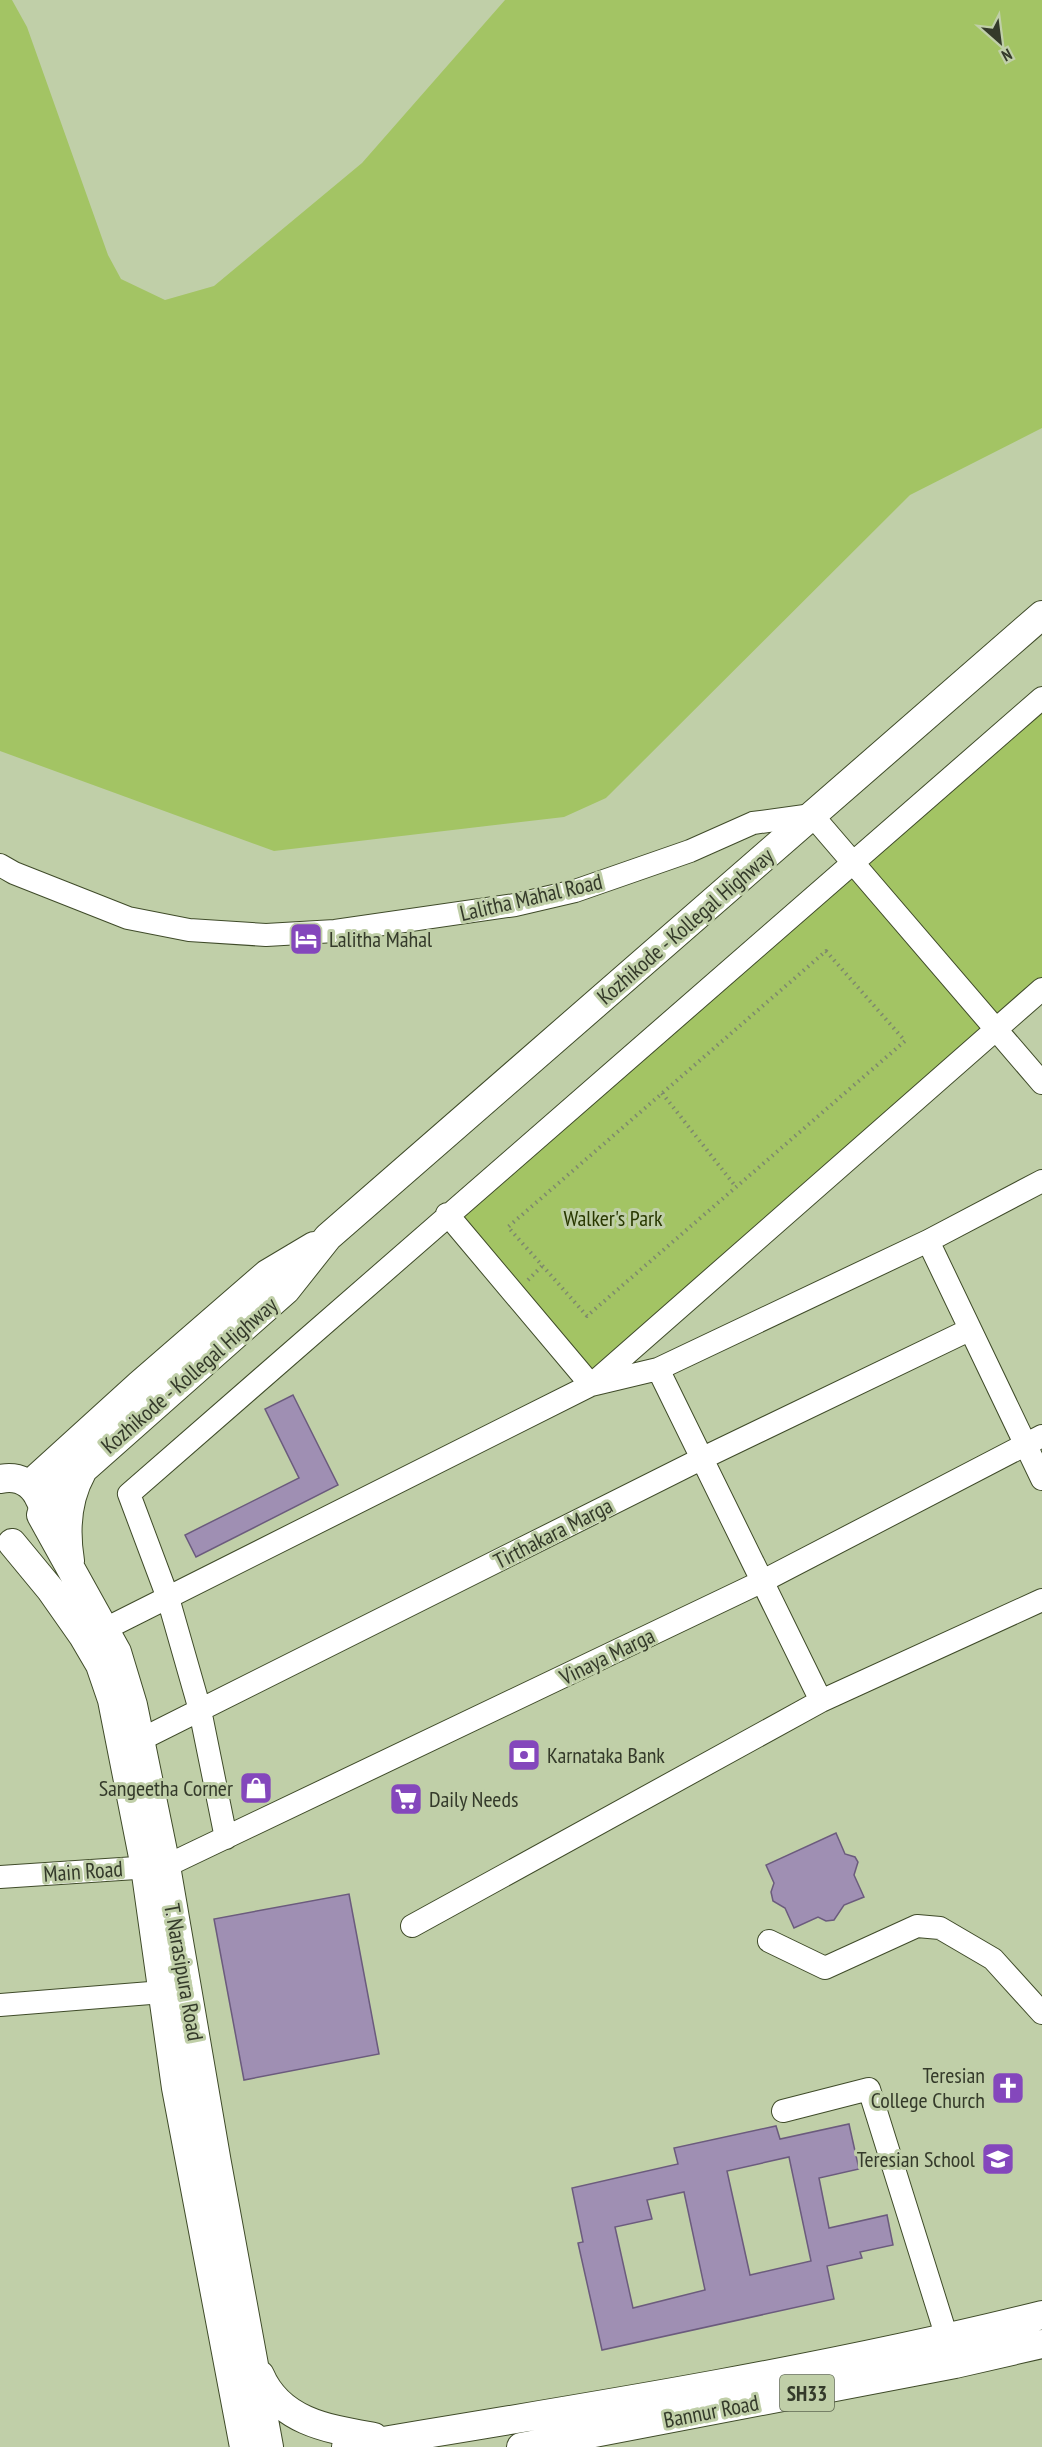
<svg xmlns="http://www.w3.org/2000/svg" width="1042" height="2447" font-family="'PT Sans Narrow',sans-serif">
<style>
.green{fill:#a3c464}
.building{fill:#9f8fb3;stroke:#6b5b7d;stroke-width:1.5;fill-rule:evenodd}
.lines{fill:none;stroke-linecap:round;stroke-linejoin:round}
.minor-casing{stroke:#3f4b29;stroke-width:24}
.major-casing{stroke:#3f4b29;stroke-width:30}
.path{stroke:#7e896d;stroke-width:4;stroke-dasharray:1.5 4.5;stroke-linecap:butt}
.minor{stroke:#fff;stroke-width:22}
.major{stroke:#fff;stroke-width:28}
.labels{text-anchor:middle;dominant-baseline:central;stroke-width:6;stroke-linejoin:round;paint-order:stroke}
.shield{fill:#c0cfa8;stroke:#5e6750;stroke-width:1.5}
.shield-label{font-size:21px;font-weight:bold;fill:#343a2a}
.street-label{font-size:22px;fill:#343a2a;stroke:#c0cfa8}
.poi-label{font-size:22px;fill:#343a2a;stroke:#c0cfa8;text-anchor:start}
.park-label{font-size:22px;fill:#293800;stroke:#c0cfa8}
</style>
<rect width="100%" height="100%" fill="#c0cfa8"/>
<!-- green -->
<path class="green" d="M0 0H12L27 27 108 255 121 279 165 300 214 286 362 163 505 0H1042V428L910 495 606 798 564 817 274 851 0 751Z
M1042 711V988L591 1385 447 1214Z"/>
<!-- building -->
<path class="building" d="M293 1395 338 1485 196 1557 185 1535 299 1478 265 1409Z
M836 1833 845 1854 855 1857 858 1862 854 1875 864 1897 844 1905 834 1920 826 1921 818 1917 794 1928 785 1908 773 1901 771 1892 774 1883 766 1865Z
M349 1894 379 2054 244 2080 214 1919Z
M849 2124 859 2169 819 2178 829 2228 887 2215 893 2245 860 2252 862 2258 827 2266 834 2299 602 2350 578 2243 583 2242 572 2188 678 2164 674 2148 776 2126 780 2139ZM789 2157 811 2261 750 2275 727 2171ZM684 2192 705 2290 633 2308 615 2227 652 2219 647 2200Z"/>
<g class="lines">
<!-- minor casing -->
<g class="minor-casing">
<path id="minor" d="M0 865 14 873 128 918 189 930 266 935 335 931 515 905 575 891 690 851 753 823 812 815 1042 1083
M447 1214 591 1385 1042 989
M928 1241 1042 1479
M658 1369 821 1701
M105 1629 591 1385 658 1369 928 1241 1042 1181
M140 1740 703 1458 969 1330
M226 1838 200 1710 168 1598 129 1494 1042 698
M0 1877 166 1866 763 1581 1042 1436
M412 1926 821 1701 1042 1600
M769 1941 825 1968 917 1926 940 1928 993 1959 1042 2013
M0 2005 163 1992
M783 2111 869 2089 947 2338"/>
</g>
<!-- major casing -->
<g class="major-casing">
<path id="major" d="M0 1479C18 1475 33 1483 40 1500
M30 1484 139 1385 267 1274 314 1246
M42 1506 286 1290 328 1237 1042 615
M41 1515 117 1652 133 1705 166 1866 217 2163 269 2447
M12 1543 50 1589 83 1636 100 1665 112 1700 145 1867 176 2088 244 2447
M70 1561C65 1530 67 1499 82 1472
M260 2375C280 2422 329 2429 374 2437
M346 2447C578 2409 813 2372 1042 2315
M521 2447 955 2364 1042 2344"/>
</g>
<!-- path -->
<path class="path" d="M826 951 905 1041 587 1316 508 1227Z
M662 1093 736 1187
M528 1280 542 1266"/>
<!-- minor -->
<use href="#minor" class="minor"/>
<!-- major -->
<use href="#major" class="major"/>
</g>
<!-- icons -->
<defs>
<g id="hotel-square" transform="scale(1.725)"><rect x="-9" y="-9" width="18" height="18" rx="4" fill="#8447bc" stroke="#c0cfa8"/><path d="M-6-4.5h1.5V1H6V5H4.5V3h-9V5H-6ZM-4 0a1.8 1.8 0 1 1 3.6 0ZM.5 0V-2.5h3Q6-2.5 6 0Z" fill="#fff"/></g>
<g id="bank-square" transform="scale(1.725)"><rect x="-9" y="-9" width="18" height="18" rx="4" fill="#8447bc" stroke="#c0cfa8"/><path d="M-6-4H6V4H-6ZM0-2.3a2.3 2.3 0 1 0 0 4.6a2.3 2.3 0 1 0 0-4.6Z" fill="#fff"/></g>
<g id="shop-square" transform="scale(1.725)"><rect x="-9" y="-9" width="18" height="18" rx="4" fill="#8447bc" stroke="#c0cfa8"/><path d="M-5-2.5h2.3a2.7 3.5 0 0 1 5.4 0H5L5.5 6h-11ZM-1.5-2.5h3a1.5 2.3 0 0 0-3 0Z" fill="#fff"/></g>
<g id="supermarket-square" transform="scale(1.725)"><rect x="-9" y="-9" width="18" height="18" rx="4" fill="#8447bc" stroke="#c0cfa8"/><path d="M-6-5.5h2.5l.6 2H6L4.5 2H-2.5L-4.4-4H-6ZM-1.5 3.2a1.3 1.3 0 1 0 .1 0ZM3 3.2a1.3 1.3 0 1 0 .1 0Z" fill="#fff"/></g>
<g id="church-square" transform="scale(1.725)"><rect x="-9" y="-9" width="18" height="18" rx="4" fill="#8447bc" stroke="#c0cfa8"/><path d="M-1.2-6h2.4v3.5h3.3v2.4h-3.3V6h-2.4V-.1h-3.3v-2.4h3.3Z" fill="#fff"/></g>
<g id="school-square" transform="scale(1.725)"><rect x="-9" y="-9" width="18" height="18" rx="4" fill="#8447bc" stroke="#c0cfa8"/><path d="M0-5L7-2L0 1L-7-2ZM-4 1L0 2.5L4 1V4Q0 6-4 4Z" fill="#fff"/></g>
</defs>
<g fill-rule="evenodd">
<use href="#hotel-square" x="306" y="939"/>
<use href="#bank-square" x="524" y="1755"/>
<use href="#shop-square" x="256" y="1788"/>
<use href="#supermarket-square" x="406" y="1799"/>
<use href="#church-square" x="1008" y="2088"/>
<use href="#school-square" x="998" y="2159"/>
</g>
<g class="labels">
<!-- shield labels -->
<rect class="shield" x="780" y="2375" width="54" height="36" rx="4.5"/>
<g class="shield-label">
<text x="807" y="2393">SH33</text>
</g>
<!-- street labels -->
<g class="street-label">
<text transform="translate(531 897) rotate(-13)">Lalitha Mahal Road</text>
<text transform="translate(685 926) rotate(-41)">Kozhikode - Kollegal Highway</text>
<text transform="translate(189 1375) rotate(-41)">Kozhikode - Kollegal Highway</text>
<text transform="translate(553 1533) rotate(-27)">Tirthakara Marga</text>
<text transform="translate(607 1656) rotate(-26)">Vinaya Marga</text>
<text transform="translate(83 1871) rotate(-4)">Main Road</text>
<text transform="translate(184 1972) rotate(80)">T. Narasipura Road</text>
<text transform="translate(711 2411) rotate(-11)">Bannur Road</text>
</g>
<!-- poi labels -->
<g class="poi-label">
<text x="329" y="939">Lalitha Mahal</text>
<text x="547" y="1755">Karnataka Bank</text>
<text x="233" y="1788" text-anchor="end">Sangeetha Corner</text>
<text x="429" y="1799">Daily Needs</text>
<text x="985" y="2075" text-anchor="end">Teresian<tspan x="985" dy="25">College Church</tspan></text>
<text x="975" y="2159" text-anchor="end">Teresian School</text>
</g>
<!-- park labels -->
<g class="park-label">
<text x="613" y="1218">Walker's Park</text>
</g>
</g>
<!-- north arrow -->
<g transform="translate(1000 42) rotate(152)" stroke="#c0cfa8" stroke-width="4.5" paint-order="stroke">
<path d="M0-4.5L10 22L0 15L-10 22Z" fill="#343a2a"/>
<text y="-9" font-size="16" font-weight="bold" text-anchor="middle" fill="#343a2a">N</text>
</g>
</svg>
